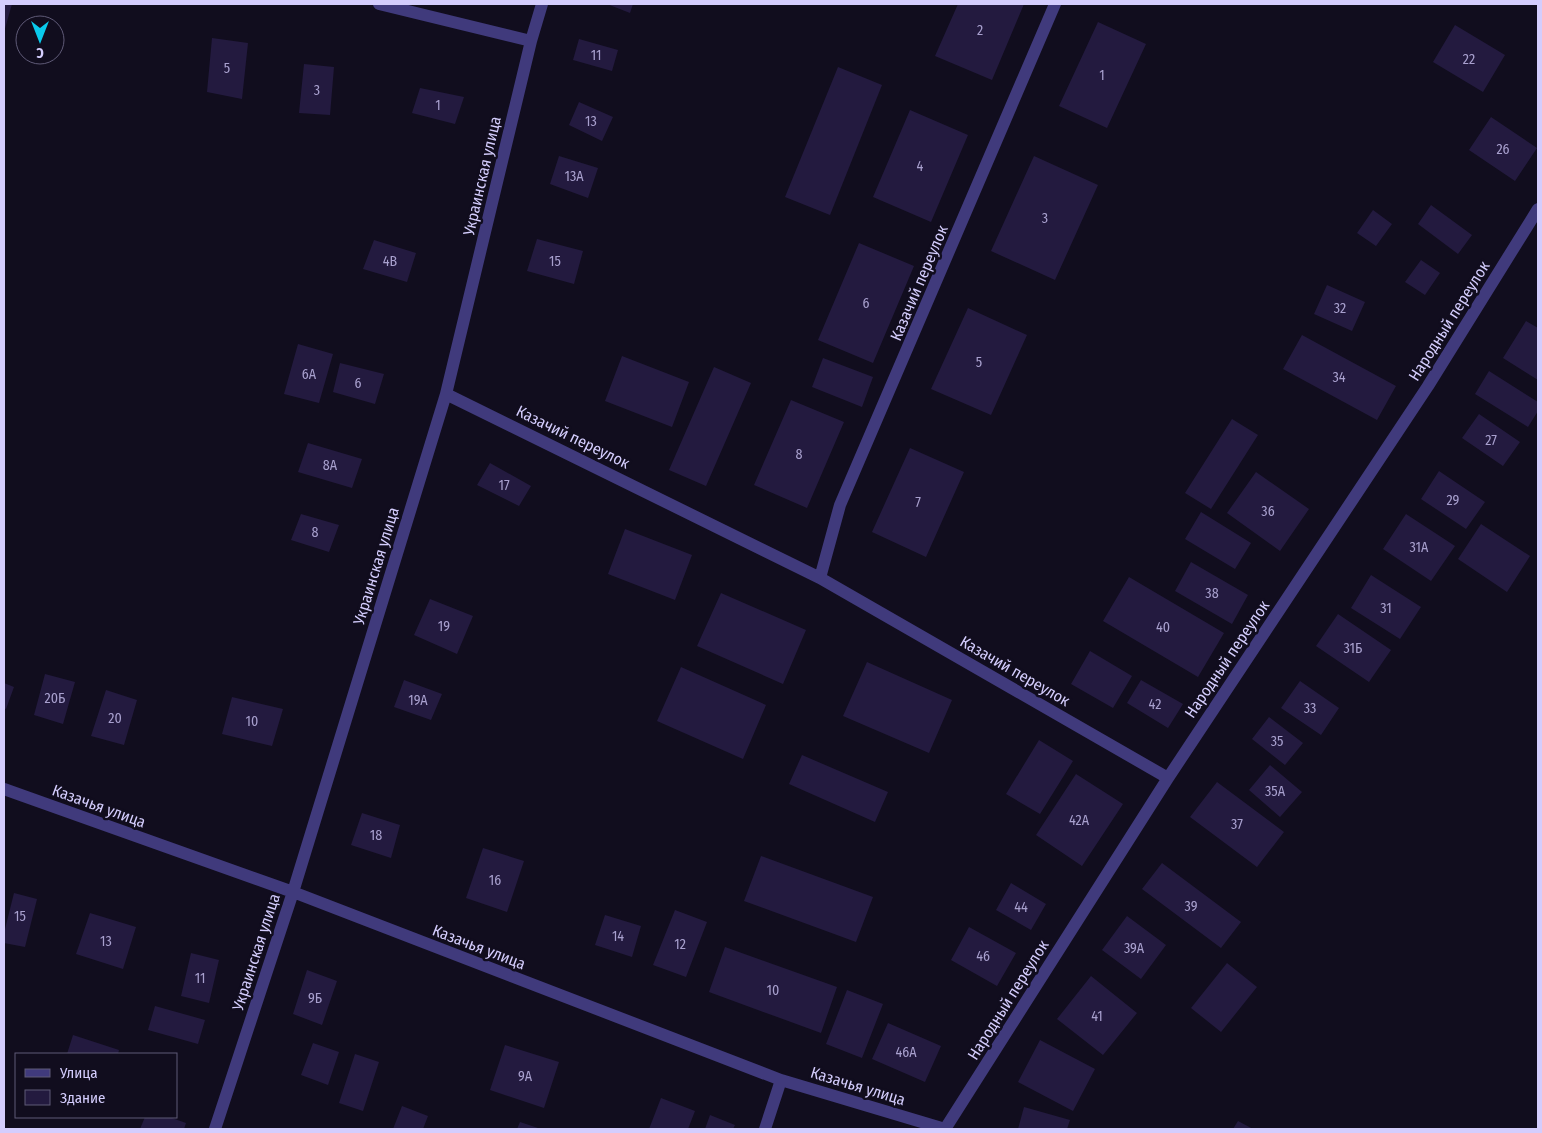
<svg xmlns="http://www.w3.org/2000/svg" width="1542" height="1133" font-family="'Fira Sans Condensed',sans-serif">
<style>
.building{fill:#231a3f}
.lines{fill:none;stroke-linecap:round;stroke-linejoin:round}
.street{stroke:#403a7c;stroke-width:12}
.labels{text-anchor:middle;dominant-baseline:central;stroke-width:5;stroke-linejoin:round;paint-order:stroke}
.number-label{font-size:14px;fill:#a8a0ce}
.street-label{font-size:16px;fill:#d4cdfd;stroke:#110d1e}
</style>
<rect width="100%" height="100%" fill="#110d1e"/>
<!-- building -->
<path class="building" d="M4 4H12L4 32Z
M607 4H633L630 13Z
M958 4H1024L992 80 935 56Z
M1098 22 1146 44 1107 128 1059 106Z
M1455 25 1505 55 1483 92 1433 62Z
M212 38 248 43 242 99 207 92Z
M579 39 618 50 612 71 573 60Z
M304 64 334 67 330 115 299 113Z
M838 67 882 85 830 215 785 197Z
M420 88 464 97 455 124 412 113Z
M579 102 613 117 602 141 569 125Z
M910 110 968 135 931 222 873 197Z
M1491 117 1537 148 1515 181 1469 150Z
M559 156 598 168 588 198 550 184Z
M1034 156 1098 185 1055 280 991 251Z
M1431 205 1472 235 1458 254 1418 224Z
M1373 210 1392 224 1376 246 1357 233Z
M537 239 583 251 574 284 527 271Z
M374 240 416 253 407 282 363 269Z
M859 243 914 266 873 363 818 340Z
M1421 260 1440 273 1425 295 1405 282Z
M1327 285 1365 302 1352 331 1314 314Z
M968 308 1027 335 991 415 931 389Z
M1526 321 1538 328V380L1503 358Z
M1302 335 1396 386 1377 420 1283 369Z
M298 344 333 354 319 403 284 394Z
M622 356 689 382 672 427 605 401Z
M823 358 873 377 862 407 812 387Z
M340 363 384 374 375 404 333 392Z
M714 367 751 383 706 486 669 470Z
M1489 371 1538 402V411L1528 427 1475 394Z
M791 400 844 422 807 508 754 485Z
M1479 414 1520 442 1503 466 1462 438Z
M1232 419 1258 435 1211 509 1185 493Z
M308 443 362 459 352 488 298 472Z
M910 448 964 472 926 557 872 532Z
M490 463 531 486 519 506 477 485Z
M1439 471 1485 502 1466 529 1421 499Z
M1256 472 1309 509 1280 551 1227 513Z
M1201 512 1251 543 1235 569 1185 539Z
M301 514 339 525 329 552 291 540Z
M1406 514 1455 546 1431 581 1383 549Z
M1481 524 1530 556 1507 592 1458 559Z
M625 529 692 555 675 600 608 574Z
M1191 562 1248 595 1232 624 1175 591Z
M1371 575 1421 607 1400 639 1351 608Z
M1129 577 1224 633 1198 677 1103 621Z
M721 593 806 630 783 684 697 646Z
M430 599 473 616 457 654 414 635Z
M1338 614 1391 650 1369 682 1316 646Z
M1090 651 1132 676 1113 708 1071 684Z
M867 662 952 700 929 753 843 716Z
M681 667 766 705 743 759 657 721Z
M45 674 75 682 63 724 34 715Z
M404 680 442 694 431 720 394 707Z
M1141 680 1183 704 1168 728 1127 703Z
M1300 681 1339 708 1321 735 1281 708Z
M4 683 14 687 6 709 4 708Z
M106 690 137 700 124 745 91 736Z
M232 697 283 709 272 746 222 734Z
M1269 717 1303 743 1285 765 1252 739Z
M1039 740 1073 761 1040 814 1006 794Z
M802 755 888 792 875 822 789 784Z
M1270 765 1302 792 1280 817 1249 790Z
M1076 774 1123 804 1082 866 1036 835Z
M1217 782 1284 832 1257 867 1190 817Z
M362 813 400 825 391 858 351 845Z
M483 848 524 861 507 912 466 898Z
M761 856 873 897 856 942 744 901Z
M1162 863 1241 922 1221 948 1142 889Z
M1011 883 1046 904 1031 930 996 910Z
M14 893 37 899 25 947 4 943V933Z
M675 910 707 922 686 977 653 965Z
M90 913 136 927 123 969 76 954Z
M605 915 641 926 632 957 595 945Z
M1127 916 1166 945 1141 979 1102 950Z
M969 927 1016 953 997 986 951 960Z
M725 947 837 987 821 1033 709 992Z
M191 953 219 960 209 1003 181 996Z
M1227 963 1257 987 1221 1032 1191 1008Z
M307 970 337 981 322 1025 293 1014Z
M1091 976 1137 1013 1103 1055 1057 1019Z
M847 990 883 1004 862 1058 826 1044Z
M155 1006 205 1020 198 1044 148 1030Z
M888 1023 941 1046 925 1082 872 1059Z
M73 1035 119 1050 118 1054H67Z
M1040 1040 1095 1069 1073 1111 1018 1082Z
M313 1043 339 1052 328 1085 301 1075Z
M505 1045 559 1062 544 1108 490 1090Z
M355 1054 379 1062 363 1111 339 1103Z
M661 1098 695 1111 688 1129H649Z
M402 1106 428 1116 423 1129H393Z
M1024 1107 1070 1120 1067 1129H1018Z
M710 1115 735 1125 733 1129H705Z
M145 1117H169L186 1123 184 1129H140Z
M1238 1121 1253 1129H1233Z
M520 1122 541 1129H517Z"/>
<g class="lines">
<!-- street -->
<path class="street" d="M379 4 531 41
M446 394 820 578 1168 778
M820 578 840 505 1055 4
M4 789 293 892 781 1080 945 1129
M215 1129 293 892 446 394 531 41 542 4
M765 1129 781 1080
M945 1129 1168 778 1428 386 1538 209"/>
</g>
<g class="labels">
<!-- number labels -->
<g class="number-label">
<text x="980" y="30">2</text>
<text x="596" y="55">11</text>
<text x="1469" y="59">22</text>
<text x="227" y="68">5</text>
<text x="1102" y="75">1</text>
<text x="317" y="90">3</text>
<text x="438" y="105">1</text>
<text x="591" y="121">13</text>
<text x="1503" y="149">26</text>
<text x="920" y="166">4</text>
<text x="574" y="176">13А</text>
<text x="1045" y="218">3</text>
<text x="390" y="261">4В</text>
<text x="555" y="261">15</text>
<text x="866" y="303">6</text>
<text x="1340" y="308">32</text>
<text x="979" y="362">5</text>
<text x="309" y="374">6А</text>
<text x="1339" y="377">34</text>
<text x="358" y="383">6</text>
<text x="1491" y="440">27</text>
<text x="799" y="454">8</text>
<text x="330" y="465">8А</text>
<text x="504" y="485">17</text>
<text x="1453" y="500">29</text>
<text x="918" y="502">7</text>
<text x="1268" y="511">36</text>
<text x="315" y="532">8</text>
<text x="1419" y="547">31А</text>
<text x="1212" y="593">38</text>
<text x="1386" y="608">31</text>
<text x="444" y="626">19</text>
<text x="1163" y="627">40</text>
<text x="1353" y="648">31Б</text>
<text x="55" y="698">20Б</text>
<text x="418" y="700">19А</text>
<text x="1155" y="704">42</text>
<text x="1310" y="708">33</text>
<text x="115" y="718">20</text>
<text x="252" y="721">10</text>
<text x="1277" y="741">35</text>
<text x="1275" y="791">35А</text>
<text x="1079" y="820">42А</text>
<text x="1237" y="824">37</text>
<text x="376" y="835">18</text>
<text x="495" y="880">16</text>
<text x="1191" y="906">39</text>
<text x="1021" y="907">44</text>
<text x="20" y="916">15</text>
<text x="618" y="936">14</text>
<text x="106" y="941">13</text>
<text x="680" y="944">12</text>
<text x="1134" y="948">39А</text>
<text x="983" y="956">46</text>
<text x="200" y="978">11</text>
<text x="773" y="990">10</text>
<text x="315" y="998">9Б</text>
<text x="1097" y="1016">41</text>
<text x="906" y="1052">46А</text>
<text x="525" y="1076">9А</text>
</g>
<!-- street labels -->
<g class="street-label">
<text transform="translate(482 176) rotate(-77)">Украинская улица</text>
<text transform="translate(919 283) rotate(-67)">Казачий переулок</text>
<text transform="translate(1449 321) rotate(-58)">Народный переулок</text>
<text transform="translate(573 437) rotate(26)">Казачий переулок</text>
<text transform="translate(376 566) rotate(-73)">Украинская улица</text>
<text transform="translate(1227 659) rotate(-56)">Народный переулок</text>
<text transform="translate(1015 671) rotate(30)">Казачий переулок</text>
<text transform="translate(99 806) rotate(20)">Казачья улица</text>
<text transform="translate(479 947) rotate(21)">Казачья улица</text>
<text transform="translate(256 952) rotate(-72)">Украинская улица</text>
<text transform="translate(1008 1000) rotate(-58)">Народный переулок</text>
<text transform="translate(858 1086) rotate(17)">Казачья улица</text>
</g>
</g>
<!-- border -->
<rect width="1542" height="1133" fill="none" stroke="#d4cdfd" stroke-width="10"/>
<!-- legend -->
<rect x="15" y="1053" width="162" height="65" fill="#110d1e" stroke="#5f5a77"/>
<rect x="25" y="1069" width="25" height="8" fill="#403a7c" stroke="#5f5a77"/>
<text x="60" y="1078" font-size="15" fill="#d4cdfd">Улица</text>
<rect x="25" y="1090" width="25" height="15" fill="#231a3f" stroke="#5f5a77"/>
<text x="60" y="1103" font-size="15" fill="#d4cdfd">Здание</text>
<!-- north arrow -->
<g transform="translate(40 40) rotate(180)"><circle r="24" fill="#110d1e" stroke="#5f5a77"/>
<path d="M0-4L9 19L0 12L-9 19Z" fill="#0acaec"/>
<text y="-8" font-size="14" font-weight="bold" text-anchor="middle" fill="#d4cdfd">С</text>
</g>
</svg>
